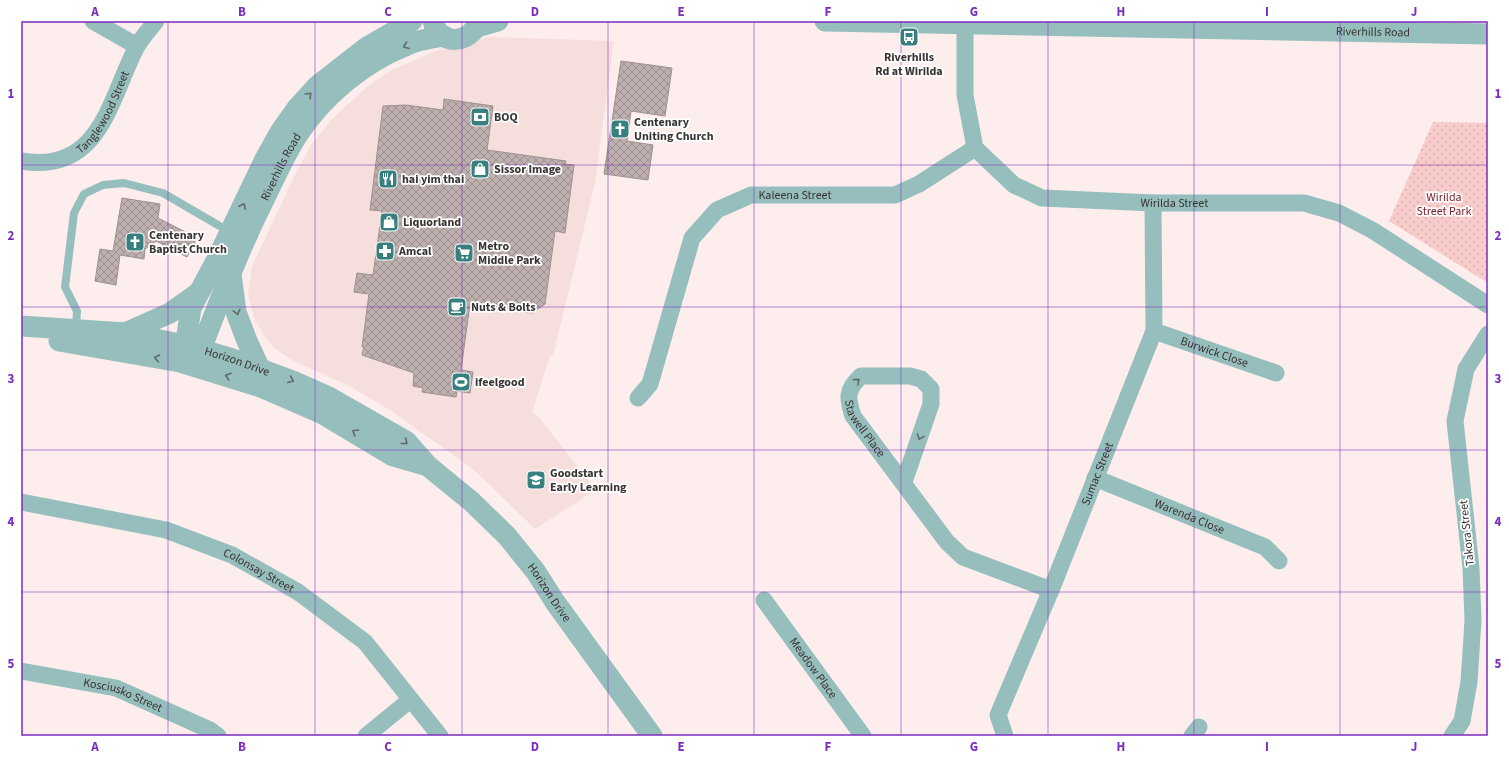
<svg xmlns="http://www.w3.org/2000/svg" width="1509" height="757" font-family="'Source Sans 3',sans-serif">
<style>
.built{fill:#f6dedd}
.grass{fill:url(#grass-dots)}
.building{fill:url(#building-cross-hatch);stroke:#9d908f}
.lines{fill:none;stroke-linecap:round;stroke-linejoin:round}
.service{stroke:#96bebd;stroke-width:8}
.minor{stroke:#96bebd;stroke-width:17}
.tertiary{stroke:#96bebd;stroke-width:21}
.oneway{stroke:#5e6b6a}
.grid{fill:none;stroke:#7b2cbf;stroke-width:1;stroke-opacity:0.55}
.labels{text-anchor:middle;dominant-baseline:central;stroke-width:3.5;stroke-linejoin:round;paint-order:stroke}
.street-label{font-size:12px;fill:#393333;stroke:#fff}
.poi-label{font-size:12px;font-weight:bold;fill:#393333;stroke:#fff;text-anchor:start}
.park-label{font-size:12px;fill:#781c22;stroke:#fff}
.neatline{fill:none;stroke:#7b2cbf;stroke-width:1.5}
.grid-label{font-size:13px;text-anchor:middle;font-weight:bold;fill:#7b2cbf}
</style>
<defs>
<pattern id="grass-dots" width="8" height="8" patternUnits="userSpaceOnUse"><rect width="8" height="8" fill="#f8ccca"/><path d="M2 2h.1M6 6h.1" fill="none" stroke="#d5b0ae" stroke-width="1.8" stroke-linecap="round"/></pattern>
<pattern id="building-cross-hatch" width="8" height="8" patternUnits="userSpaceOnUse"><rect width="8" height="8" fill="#beb0af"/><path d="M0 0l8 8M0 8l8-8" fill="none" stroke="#9b908f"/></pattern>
</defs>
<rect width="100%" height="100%" fill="#fdeeed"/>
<!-- built -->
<path class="built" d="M489 37 614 41 595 183 553 356 550 355 532 413 538 416 596 490 535 529 474 470 390 410 349 386 290 359 274 348 263 334 254 318 248 293 252 266 293 179 311 145 334 117 368 86 392 70 436 51Z"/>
<!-- grass -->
<path class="grass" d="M1433 122 1488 123V283L1389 221Z"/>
<!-- building -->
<path class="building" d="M621 61 672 68 665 116 631 111 627 141 653 145 648 180 604 174Z
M444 99 493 106 487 150 566 161 565 164 574 165 565 233 555 231 545 304 532 313 470 304 461 370 473 372 470 393 457 391 456 397 422 392 423 388 413 386 414 373 362 355 364 347H362L369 294 354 292 357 273 373 275 382 211 370 210 383 106 406 105 443 110Z
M122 198 160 204 158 218 197 238 187 257 156 241 145 249 144 259 120 255 116 285 95 281 100 249 113 251Z"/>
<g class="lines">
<!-- service -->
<path class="service" d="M76 329 77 311 65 287 74 213 84 194 103 185 124 183 163 193 230 232"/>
<!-- minor -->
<g class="minor">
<path d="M93 21 137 46"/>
<path id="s1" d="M965 25V95L975 148 1014 185 1042 198 1153 203H1304L1339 213 1372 230 1488 305"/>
<path id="s2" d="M21 161C100 174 109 101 136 48 141 38 150 29 156 21"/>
<path id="s3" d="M1154 331 1276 373"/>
<path id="s4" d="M638 398 650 384 692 238 717 210 751 195H895L919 184 975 148"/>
<path id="s5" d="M1095 478 1265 547 1279 561"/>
<path id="s6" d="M904 482 931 404V389L921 379 910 376H861C846 390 847 398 853 416L947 542 963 557 1051 590"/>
<path id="s7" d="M21 502 166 530 232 555 298 592 365 642 440 736"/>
<path id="s8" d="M764 600 863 736"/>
<path id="s9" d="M21 671 116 688 210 730 218 736"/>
<path d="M366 736 410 700"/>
<path id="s10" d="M1005 736 998 715 1051 590 1154 331 1153 203"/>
<path d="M1192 736 1199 727"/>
<path d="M1452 736 1462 721 1469 682 1473 620 1471 568 1455 421 1466 369 1488 334"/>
</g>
<!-- tertiary -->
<g class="tertiary">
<path d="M433 21C439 47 471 44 479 21"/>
<path id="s11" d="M825 21 1488 34"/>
<path d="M477 27 498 21"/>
<path d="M231 274 236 312 247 341 260 369"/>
<path id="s12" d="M21 326 125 333 185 345 230 358 293 381 329 397 406 441 428 466 472 502 507 536 536 572 555 602 652 736"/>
<path d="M125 333 170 313 198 293"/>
<path d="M59 341 180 362 261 387 321 413 393 456 428 466"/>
<path d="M181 358 186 341 191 308 217 259 265 159 280 132 297 108 317 86 367 47 412 21"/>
<path id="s13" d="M195 366C214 314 234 262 258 212 271 186 282 160 297 136 322 97 363 63 405 46 417 40 431 38 444 36"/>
</g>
</g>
<!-- one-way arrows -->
<defs><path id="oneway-chevron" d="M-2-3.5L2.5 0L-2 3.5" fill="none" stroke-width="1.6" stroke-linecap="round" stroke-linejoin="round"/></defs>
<g class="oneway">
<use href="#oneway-chevron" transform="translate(406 46) rotate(158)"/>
<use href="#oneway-chevron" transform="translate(309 95) rotate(-46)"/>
<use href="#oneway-chevron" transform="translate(243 206) rotate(-65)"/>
<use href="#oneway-chevron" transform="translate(237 312) rotate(76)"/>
<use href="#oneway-chevron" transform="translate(157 358) rotate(-169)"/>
<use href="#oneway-chevron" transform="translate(228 376) rotate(-162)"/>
<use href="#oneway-chevron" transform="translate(291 380) rotate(22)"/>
<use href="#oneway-chevron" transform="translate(857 381) rotate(-42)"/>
<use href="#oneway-chevron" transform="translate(355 432) rotate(-149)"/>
<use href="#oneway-chevron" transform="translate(920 437) rotate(110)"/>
<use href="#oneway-chevron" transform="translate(405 442) rotate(39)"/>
</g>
<!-- grid -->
<path class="grid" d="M168 21V736M315 21V736M462 21V736M608 21V736M754 21V736M901 21V736M1048 21V736M1194 21V736M1340 21V736M21 165H1488M21 307H1488M21 450H1488M21 592H1488"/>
<!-- icons -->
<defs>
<g id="bus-square" transform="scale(1)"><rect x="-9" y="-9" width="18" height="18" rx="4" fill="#38807f" stroke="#fff"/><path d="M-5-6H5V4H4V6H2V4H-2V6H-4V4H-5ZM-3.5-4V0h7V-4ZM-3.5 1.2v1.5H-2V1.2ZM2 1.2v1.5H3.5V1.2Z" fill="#fff"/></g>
<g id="bank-square" transform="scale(1)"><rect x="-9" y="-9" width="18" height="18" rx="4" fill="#38807f" stroke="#fff"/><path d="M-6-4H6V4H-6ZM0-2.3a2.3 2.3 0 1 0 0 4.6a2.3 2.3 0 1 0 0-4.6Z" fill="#fff"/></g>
<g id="church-square" transform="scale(1)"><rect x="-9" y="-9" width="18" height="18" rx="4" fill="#38807f" stroke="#fff"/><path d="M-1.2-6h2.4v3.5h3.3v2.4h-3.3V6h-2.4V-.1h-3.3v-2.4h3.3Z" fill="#fff"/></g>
<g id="shop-square" transform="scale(1)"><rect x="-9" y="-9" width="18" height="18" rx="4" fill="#38807f" stroke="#fff"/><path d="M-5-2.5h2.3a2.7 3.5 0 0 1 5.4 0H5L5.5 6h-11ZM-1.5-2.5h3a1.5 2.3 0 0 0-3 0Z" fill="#fff"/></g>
<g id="restaurant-square" transform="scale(1)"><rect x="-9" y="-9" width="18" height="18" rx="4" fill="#38807f" stroke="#fff"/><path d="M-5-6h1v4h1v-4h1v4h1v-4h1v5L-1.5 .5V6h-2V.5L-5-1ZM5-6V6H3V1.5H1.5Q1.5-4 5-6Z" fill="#fff"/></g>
<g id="pharmacy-square" transform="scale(1)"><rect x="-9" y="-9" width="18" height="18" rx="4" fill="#38807f" stroke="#fff"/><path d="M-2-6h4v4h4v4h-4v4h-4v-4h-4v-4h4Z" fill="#fff"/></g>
<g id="supermarket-square" transform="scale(1)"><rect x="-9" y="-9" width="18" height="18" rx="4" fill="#38807f" stroke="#fff"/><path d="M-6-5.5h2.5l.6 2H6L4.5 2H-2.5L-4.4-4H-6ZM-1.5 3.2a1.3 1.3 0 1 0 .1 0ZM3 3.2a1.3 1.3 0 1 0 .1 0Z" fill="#fff"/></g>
<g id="cafe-square" transform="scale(1)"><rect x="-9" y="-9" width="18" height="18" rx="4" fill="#38807f" stroke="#fff"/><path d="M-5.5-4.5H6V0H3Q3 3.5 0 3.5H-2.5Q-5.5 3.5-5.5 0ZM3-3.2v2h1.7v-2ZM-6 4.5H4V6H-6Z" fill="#fff"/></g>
<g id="stadium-square" transform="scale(1)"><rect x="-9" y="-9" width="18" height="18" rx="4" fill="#38807f" stroke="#fff"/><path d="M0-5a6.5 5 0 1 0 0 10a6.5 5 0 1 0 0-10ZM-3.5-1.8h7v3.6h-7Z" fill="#fff"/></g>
<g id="school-square" transform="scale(1)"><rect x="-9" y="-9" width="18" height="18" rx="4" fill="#38807f" stroke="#fff"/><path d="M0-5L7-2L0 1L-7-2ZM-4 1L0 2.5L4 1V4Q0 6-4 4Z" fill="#fff"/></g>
</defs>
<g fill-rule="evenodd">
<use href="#bus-square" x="909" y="37"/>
<use href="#bank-square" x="480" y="117"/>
<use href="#church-square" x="620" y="129"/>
<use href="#shop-square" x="480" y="169"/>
<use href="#restaurant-square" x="388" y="179"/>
<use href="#shop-square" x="389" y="222"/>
<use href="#church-square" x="135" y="242"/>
<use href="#pharmacy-square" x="385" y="251"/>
<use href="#supermarket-square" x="464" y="253"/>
<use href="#cafe-square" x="457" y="307"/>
<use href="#stadium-square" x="461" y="382"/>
<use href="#school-square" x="536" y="480"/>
</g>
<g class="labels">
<!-- street labels -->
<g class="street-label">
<text stroke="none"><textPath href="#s11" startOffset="548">Riverhills Road</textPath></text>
<text stroke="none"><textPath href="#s2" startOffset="106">Tanglewood Street</textPath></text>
<text stroke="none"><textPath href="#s13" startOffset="217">Riverhills Road</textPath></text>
<text stroke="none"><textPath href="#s4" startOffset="289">Kaleena Street</textPath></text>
<text stroke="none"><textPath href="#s1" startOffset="341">Wirilda Street</textPath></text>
<text stroke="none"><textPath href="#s3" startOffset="64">Burwick Close</textPath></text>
<text stroke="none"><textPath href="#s12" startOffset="220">Horizon Drive</textPath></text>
<text stroke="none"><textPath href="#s6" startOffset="233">Stawell Place</textPath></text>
<text stroke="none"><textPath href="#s10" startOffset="283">Sumac Street</textPath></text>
<text stroke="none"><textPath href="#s5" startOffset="102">Warenda Close</textPath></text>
<text transform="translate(1467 533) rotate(-96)">Takora Street</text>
<text stroke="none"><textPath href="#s7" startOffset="249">Colonsay Street</textPath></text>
<text stroke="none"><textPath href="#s12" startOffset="617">Horizon Drive</textPath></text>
<text stroke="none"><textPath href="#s8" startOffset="84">Meadow Place</textPath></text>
<text stroke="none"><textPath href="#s9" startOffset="105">Kosciusko Street</textPath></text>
</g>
<!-- poi labels -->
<g class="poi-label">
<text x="909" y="57" text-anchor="middle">Riverhills<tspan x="909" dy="14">Rd at Wirilda</tspan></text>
<text x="494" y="117">BOQ</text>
<text x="634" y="122">Centenary<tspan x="634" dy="14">Uniting Church</tspan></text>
<text x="494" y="169">Sissor Image</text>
<text x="402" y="179">hai yim thai</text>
<text x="403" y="222">Liquorland</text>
<text x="149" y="235">Centenary<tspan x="149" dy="14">Baptist Church</tspan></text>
<text x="478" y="246">Metro<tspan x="478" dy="14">Middle Park</tspan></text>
<text x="399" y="251">Amcal</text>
<text x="471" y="307">Nuts &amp; Bolts</text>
<text x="475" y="382">ifeelgood</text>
<text x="550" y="473">Goodstart<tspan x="550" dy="14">Early Learning</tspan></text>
</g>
<!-- park labels -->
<g class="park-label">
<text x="1444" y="197">Wirilda<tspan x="1444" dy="14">Street Park</tspan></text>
</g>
</g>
<!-- border -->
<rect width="1509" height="757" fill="none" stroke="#ffffff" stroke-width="44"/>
<rect x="22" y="22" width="1465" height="713" class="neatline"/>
<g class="grid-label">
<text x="95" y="16">A</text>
<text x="242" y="16">B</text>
<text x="388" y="16">C</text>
<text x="535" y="16">D</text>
<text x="681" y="16">E</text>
<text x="828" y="16">F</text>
<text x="974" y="16">G</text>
<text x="1121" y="16">H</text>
<text x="1267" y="16">I</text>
<text x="1414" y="16">J</text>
<text x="11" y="98">1</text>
<text x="1498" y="98">1</text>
<text x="11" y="240">2</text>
<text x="1498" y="240">2</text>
<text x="11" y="383">3</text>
<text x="1498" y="383">3</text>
<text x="11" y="526">4</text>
<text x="1498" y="526">4</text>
<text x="11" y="668">5</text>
<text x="1498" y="668">5</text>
<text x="95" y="751">A</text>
<text x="242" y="751">B</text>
<text x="388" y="751">C</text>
<text x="535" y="751">D</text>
<text x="681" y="751">E</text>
<text x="828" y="751">F</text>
<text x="974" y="751">G</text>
<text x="1121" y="751">H</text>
<text x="1267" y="751">I</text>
<text x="1414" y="751">J</text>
</g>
</svg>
